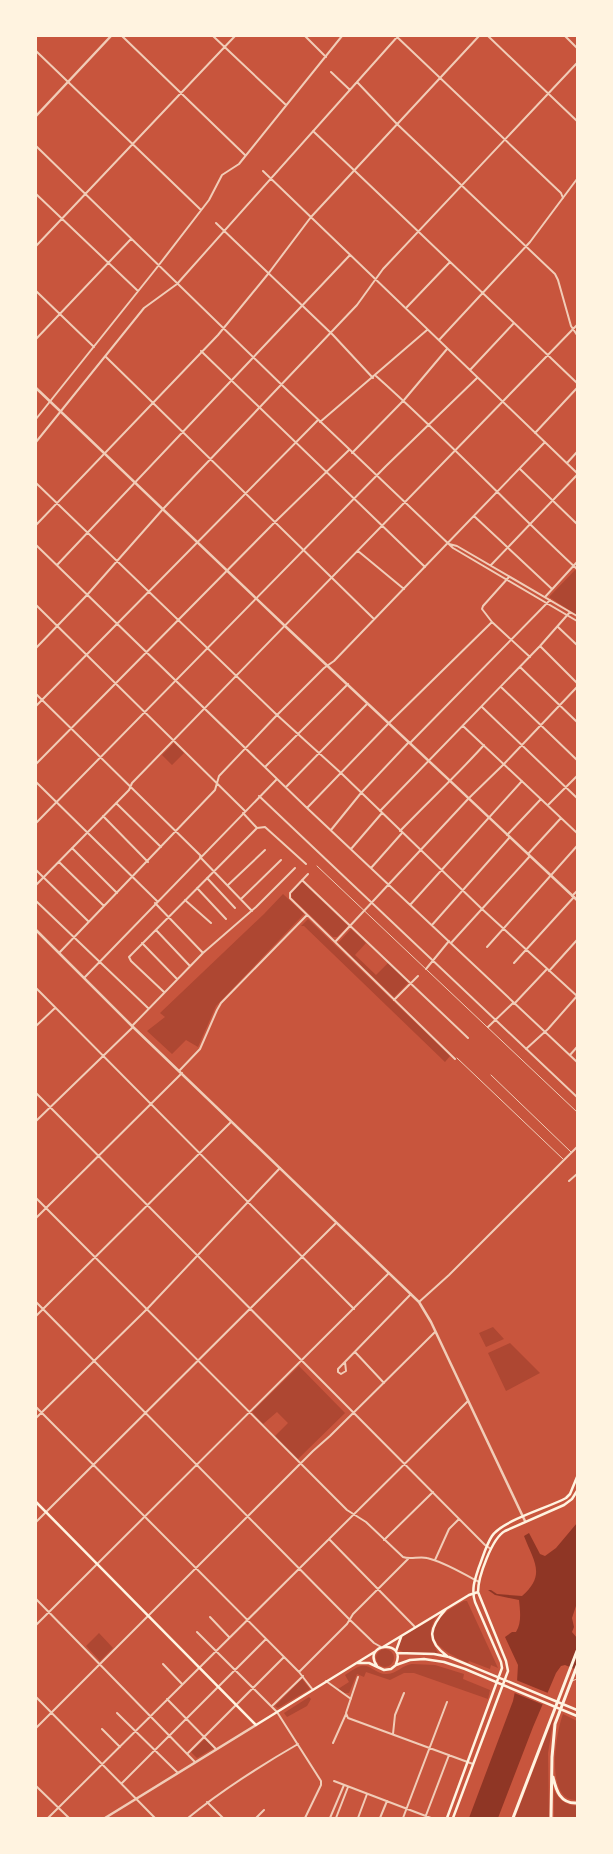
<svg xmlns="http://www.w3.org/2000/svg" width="613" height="1854" font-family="'Nunito Sans',sans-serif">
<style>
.green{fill:#ae4732}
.water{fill:#8f3625}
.pier{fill:#c8553d}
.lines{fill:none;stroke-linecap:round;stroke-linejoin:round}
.service{stroke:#f1ccb7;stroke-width:1}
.minor{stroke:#f1ccb7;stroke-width:2}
.tertiary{stroke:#f1ccb7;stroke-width:2.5}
.secondary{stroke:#fff3e0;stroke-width:2.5}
.primary{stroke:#fff3e0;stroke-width:3}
</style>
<rect width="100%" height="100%" fill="#c8553d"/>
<!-- green -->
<path class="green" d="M575 570 577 571V615L549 597Z
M174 743 184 753 172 765 162 755Z
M302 882 348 926 337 937H333L292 898 291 894Z
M283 894 304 914 216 1006 198 1047 186 1040 172 1054 147 1031 165 1017 160 1013 264 914Z
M308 919 450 1056 445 1062 304 926H301Z
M351 929 366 943 355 955 376 975 388 963 408 983 394 997 338 943Z
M493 1327 504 1339 486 1347 479 1333Z
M510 1343 540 1373 506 1391 488 1353Z
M299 1366 345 1413 298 1459 275 1436 288 1423 277 1412 263 1424 252 1412Z
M464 1601H467L498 1668 491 1665 490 1669 469 1661 468 1663C449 1654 416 1639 443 1615 449 1609 457 1605 464 1601Z
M436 1617C427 1634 430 1637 438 1653L403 1652 397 1649 403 1636Z
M99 1633 113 1648 100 1661 86 1646Z
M376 1658a9 9 0 1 1 18 0a9 9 0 1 1-18 0Z
M412 1664 435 1665 464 1674 463 1679 490 1690 488 1699 414 1673H404L390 1680 366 1672 364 1677 357 1674 349 1693H345L338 1689 349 1682 345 1675C350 1672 356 1667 361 1666 371 1664 377 1675 387 1674 397 1674 402 1665 412 1664Z
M302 1679 310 1689 278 1708 275 1706Z
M309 1697 311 1699 307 1706 287 1717 284 1713Z
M563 1714 577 1721V1800C544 1802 556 1732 563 1714Z
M554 1716 548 1753 549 1818H515Z
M205 1739 214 1748 197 1758 191 1752Z
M554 1790C559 1800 566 1805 577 1806V1817L554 1818Z"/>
<!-- water -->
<path class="water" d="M577 1523V1603L572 1618 574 1627 572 1632 577 1638V1670L565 1665 561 1666 556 1673 533 1727 498 1818H469L513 1701 517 1682 518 1665 505 1637 512 1632H516C522 1623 520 1610 519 1600L495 1595 488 1590H491L497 1594 522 1596C547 1575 533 1560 524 1536L529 1533 540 1554 545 1556 556 1548Z"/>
<!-- pier -->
<path class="pier" d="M516 1680 548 1693 544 1705 512 1692Z"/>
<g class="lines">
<!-- service -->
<path class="service" d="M317 866 577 1112
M457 1058 563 1159
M491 1075 571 1152
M572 1681 577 1679"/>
<!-- minor -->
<path class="minor" d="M122 36 245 155
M213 36 286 105
M305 36 326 57
M396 36 561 193 563 198
M488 36 577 121
M565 36 577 48
M36 51 201 210
M331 72 350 90
M357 82 397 124 555 274 558 280 571 326 577 335
M313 131 577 383
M36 146 284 387 453 548 577 621
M263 171 577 473
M36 194 138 291
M216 223 333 335 373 378
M36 246 235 36
M36 291 94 347
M406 308 450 262
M36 339 131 239
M439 340 530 242 577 179
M201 351 425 567
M106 357 374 619
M470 370 514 323
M376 376C445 437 509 506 577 569
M36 419 155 270 209 200 222 175 239 164 342 36
M320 422 427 330
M535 433 577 388
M36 442 144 308 177 284 398 36
M352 453 404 400 447 349
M567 463 577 452
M520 469 577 524
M36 483 277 715 341 773 482 909 577 996
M474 516 552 589
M36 525 218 335 268 274 311 217 479 36
M449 544 457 546 577 616
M36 545 307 808 577 1062
M358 551 404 589
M57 565 350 255
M491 565 577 475
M509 577 483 606 482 609 492 622 530 657
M545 597 577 562
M36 605 245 811
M558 627 577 645
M540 646 577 683
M36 648 87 595 163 509 357 305 383 269 577 63
M520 667 577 722
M501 687 577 760
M36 694 201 856
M36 706 318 420
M482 707 577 798
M463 726 577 833
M410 743 550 600
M36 764 276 521 349 450
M265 767 348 684
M36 782 157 901
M286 787 367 704
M259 796 577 1097
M116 803 161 847
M548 805 577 776
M307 808 389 723 492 622
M380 811 540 646 570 612
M243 813 257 828
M103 816 148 862
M36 823 386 466 477 378
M331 830 361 793 409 742
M400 831C428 802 457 775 484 745
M507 835 541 799
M72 848 117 893
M351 849 382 813
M528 854 561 818
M200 857 252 911
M59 862 104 906
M371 868 402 833
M36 870 88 921
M308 874 290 893V898L455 1059
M207 878 235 908
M302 880 468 1038
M36 885 129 790 132 783 577 325
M228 885 265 850
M197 888 226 919
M572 896 577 891
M241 899 281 860
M185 900 211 923
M36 901 148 1008
M155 903 203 953
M410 905 522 781
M432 925 510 837
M156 930 190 966
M335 942 469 798 504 764 577 687
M142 943 177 979
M451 943 530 856
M487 947 577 846
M59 953 215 790 219 776 277 715 324 668 334 661 545 442
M514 963 574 897
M426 969 449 941
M549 971 577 940
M84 978 277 779
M36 988 354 1309
M164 992 131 961 129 957 257 828 265 827 306 864
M394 1000 418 976
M514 1004 547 969
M36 1026 55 1008
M132 1026 203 953 256 907 295 868
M488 1027 513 1003
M526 1049 548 1029 577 996
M570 1055 577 1047
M179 1071 200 1049 217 1010 221 1003 307 915
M36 1093 485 1545 491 1549
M36 1121 133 1027
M569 1181 577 1174
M36 1198 347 1510 366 1522 403 1557C410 1560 419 1556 427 1558 445 1562 463 1574 479 1582
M36 1218 182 1073
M36 1302 349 1619 374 1643 381 1647
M419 1302 449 1275 577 1147
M36 1316 231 1122
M355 1352 384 1383
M345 1362 346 1371 341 1374 338 1372V1369L411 1294
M36 1407 299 1672 313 1690
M36 1418 147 1309 280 1168
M36 1522 336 1223
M329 1539 415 1627
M384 1540 433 1492
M435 1560 449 1529 459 1519
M36 1599 195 1762
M210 1617 229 1637
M36 1625 389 1273
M197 1632 277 1712 321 1781V1785L305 1818
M163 1664 182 1684
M299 1672 347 1624 353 1614 408 1559
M358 1677 346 1713 348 1718 473 1764
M326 1681 351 1699
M36 1697 155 1818
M167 1699 216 1749
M272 1706 303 1676
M117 1713 178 1773
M36 1728 313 1451 330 1436 435 1332
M102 1729 120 1747
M393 1734 395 1715 404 1693
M333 1743 346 1714
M188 1753 284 1657
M334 1781 431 1818
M122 1783 266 1639
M36 1786 69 1818
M207 1802 223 1818
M48 1818 468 1401
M188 1818C222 1790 260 1766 298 1744
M256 1818 264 1810
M330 1818 344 1785
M336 1818 348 1787
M358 1818 367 1794
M380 1818 387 1801
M403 1818 447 1702
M425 1818 449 1755"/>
<!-- tertiary -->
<path class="tertiary" d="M36 116 111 36
M36 388 285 626 577 900
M36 930 132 1026 419 1302 431 1322 525 1521
M105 1818 256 1725"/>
<!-- secondary -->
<path class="secondary" d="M36 1502 256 1725 376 1651
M446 1609C430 1627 425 1640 447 1656
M383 1647 469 1595 478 1592
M396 1651 401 1637
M397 1653 434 1654 449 1657 577 1710
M357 1663H369L384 1670 391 1669 396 1665 410 1660 424 1659 444 1662 465 1669 577 1716
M377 1666C361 1643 407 1639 396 1664
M447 1818 502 1668 501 1662 475 1602C471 1589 475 1579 479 1567 483 1557 486 1545 492 1536 503 1520 548 1508 566 1498L570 1494 577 1477
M453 1818 508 1671 506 1661 478 1592C478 1577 492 1538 505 1531L564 1505 572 1499 577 1491"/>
<!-- primary -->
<path class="primary" d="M553 1777C556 1790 560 1804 577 1803
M513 1818 577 1651
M551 1818 552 1757 555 1724 577 1666"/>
</g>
<!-- border -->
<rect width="613" height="1854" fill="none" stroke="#fff3e0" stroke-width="74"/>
</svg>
